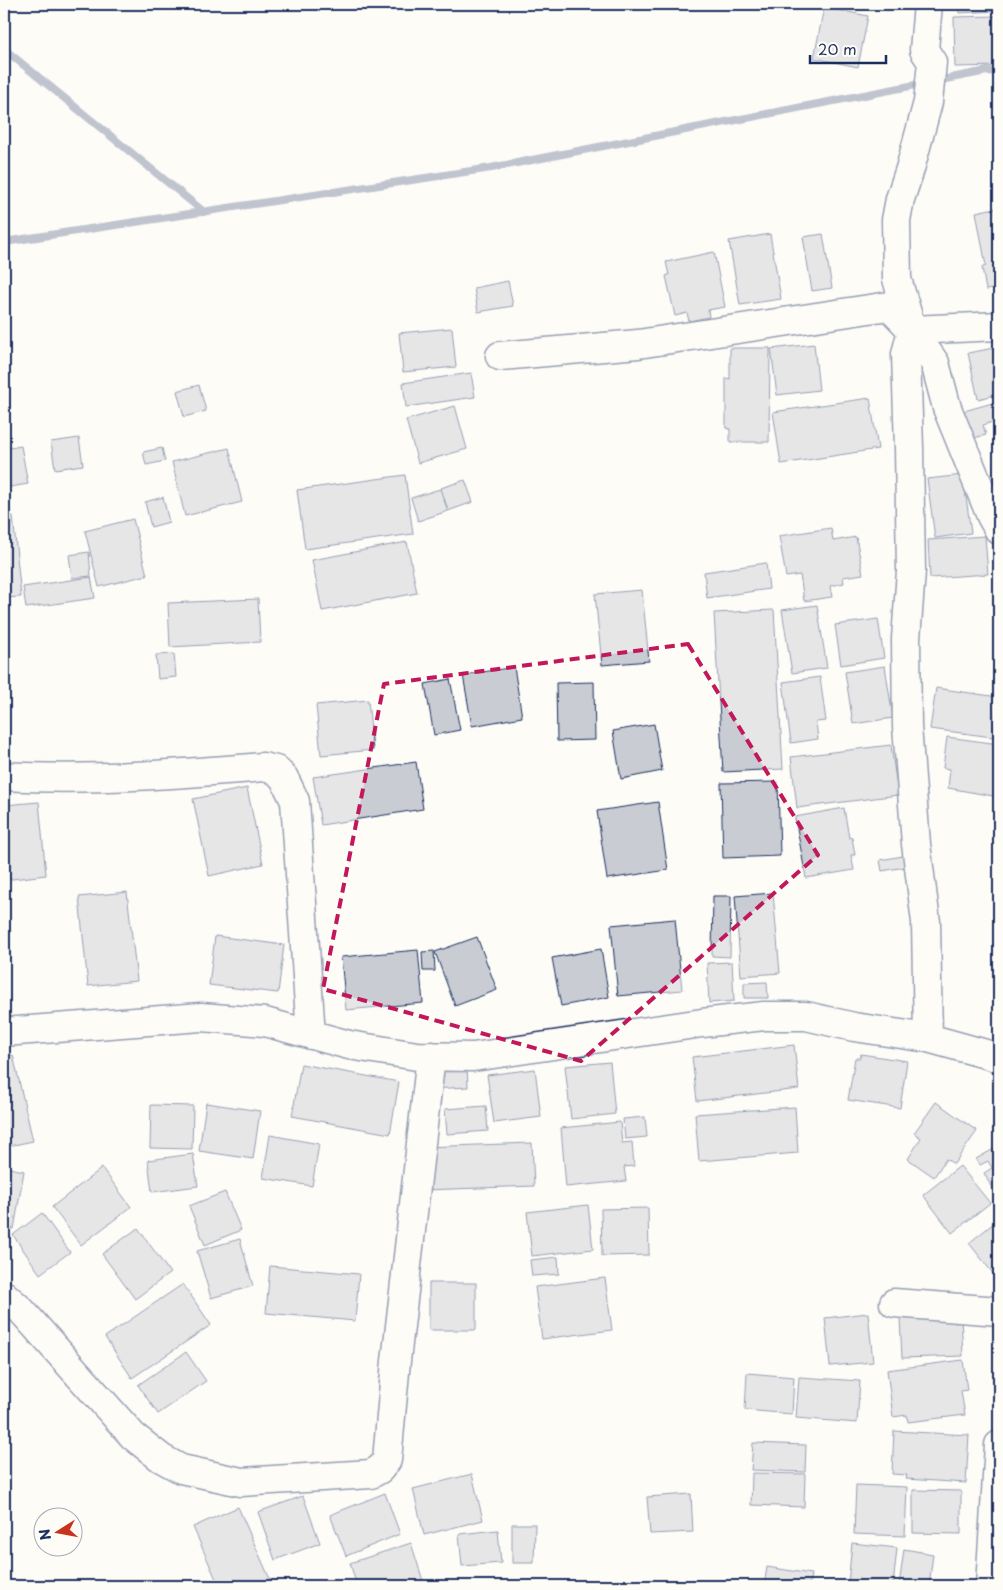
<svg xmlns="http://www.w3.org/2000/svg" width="1003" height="1590" font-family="'Playpen Sans',sans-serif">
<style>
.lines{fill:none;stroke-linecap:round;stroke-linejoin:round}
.stream{stroke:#76819c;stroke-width:8}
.building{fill:#c9ccd3;stroke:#1b2f5e}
.minor-casing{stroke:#1b2f5e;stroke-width:31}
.minor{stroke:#fdfcf7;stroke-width:28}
.marked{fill:none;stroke:#c2185b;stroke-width:4;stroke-dasharray:10 6;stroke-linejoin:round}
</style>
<rect width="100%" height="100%" fill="#fdfcf7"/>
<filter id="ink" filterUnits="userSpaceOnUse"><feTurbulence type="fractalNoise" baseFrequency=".02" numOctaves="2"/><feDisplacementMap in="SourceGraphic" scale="10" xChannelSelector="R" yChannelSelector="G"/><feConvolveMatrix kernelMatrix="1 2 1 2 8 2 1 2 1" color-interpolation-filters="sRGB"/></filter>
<g filter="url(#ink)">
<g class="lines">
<!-- stream -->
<path class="stream" d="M4 49 204 212
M4 242 491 168 987 71 999 72"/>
</g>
<!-- building -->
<path class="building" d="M958 4H999V11L959 13Z
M824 7 868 16 858 67 814 58Z
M999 16V66L955 67 954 17Z
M995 208 997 216 999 215V292V288L986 290 982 267 986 266 976 212Z
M770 234 781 299 740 305 729 241Z
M823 234 832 288 812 291 803 237Z
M714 252 725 307 708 310 709 317 689 321 687 313 675 316 666 276 669 275 666 262Z
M508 281 513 306 478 312 474 288Z
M452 328 456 367 403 372 399 333Z
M814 344 819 390 777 395 771 349Z
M999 347V394L978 399 968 353Z
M730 348H770L769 442H730V429L726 428V378L730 379Z
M471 373 475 397 406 407 403 383Z
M199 385 206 411 184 417 177 391Z
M870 398 878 449 781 464 773 412Z
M996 402 999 420 983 425 986 435 965 440 957 413Z
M455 406 467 449 418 463 406 420Z
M79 438 83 465 55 469 51 442Z
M21 446 28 484 4 488V449Z
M162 448 165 461 146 465 143 452Z
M229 448 242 502 185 516 172 462Z
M405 475 413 534 305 549 297 490Z
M963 475 971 533 935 538 927 479Z
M465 480 473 502 448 511 441 488Z
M440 489 448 511 418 521 411 498Z
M163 497 169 522 151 527 145 502Z
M13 516 21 597 4 598V517Z
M133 519 147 575 99 587 85 531Z
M831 528 833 541 856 537 863 574 843 577 844 583 830 586 832 597 804 601 800 575 786 577 779 536Z
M985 536 988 574 930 578 928 540Z
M407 542 417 593 322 611 312 560Z
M89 552 91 576 72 578 69 555Z
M766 563 769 589 707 598 704 572Z
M91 577 95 598 26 608 23 587Z
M642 590 649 661 602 665 595 594Z
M258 599 260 642 170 647 168 603Z
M817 605 827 668 792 673 782 610Z
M774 610 783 769 723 772 714 613Z
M878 619 884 658 841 665 835 625Z
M174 654 176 677 158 679 156 655Z
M885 666 893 718 853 724 845 672Z
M514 667 522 717 472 726 463 675Z
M820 677 826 721 816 722 818 739 791 743 783 682Z
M450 679 460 730 434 735 425 684Z
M594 682 595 740 557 741 556 683Z
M936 688 998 697 993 737 930 729Z
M368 700 373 750 321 755 316 705Z
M654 724 662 771 621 779 613 731Z
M947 737 999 744V797L948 788 950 769 943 768Z
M891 745 898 795 797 808 791 757Z
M416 762 423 809 321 825 313 777Z
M778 782 780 856 723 858 721 783Z
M247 788 263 864 209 876 193 799Z
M39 802 46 875 4 880V805Z
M658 802 668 870 607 879 597 811Z
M844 808 849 838 852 837 855 855H851L854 870 806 878 795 817Z
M903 856 905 867 882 871 880 860Z
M127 892 137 981 88 986 79 897Z
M773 893 780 973 741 976 735 896Z
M713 896H731L730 957 712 956Z
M675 919 682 990 618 996 611 925Z
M215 936 284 945 278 993 209 985Z
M477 937 497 990 455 1006 435 952Z
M601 949 609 997 561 1006 552 958Z
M418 950 423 1003 346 1010 341 957Z
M434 951 435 971H423L422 952Z
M732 962 734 1001 709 1003 707 963Z
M767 982 768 998H744V983Z
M794 1045 799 1089 697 1101 692 1057Z
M861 1054 907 1061 900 1108 848 1100 855 1058H860Z
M13 1055 33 1141 4 1147V1057Z
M610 1062 615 1114 571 1119 565 1066Z
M301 1064 399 1082 390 1134 292 1116Z
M467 1065 468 1087 432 1089 431 1066Z
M535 1069 541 1117 494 1123 487 1075Z
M936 1102 977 1131 954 1164 946 1159 934 1177 908 1159 921 1138 914 1133Z
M206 1103 260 1111 253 1159 199 1151Z
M151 1105 193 1106 192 1149 150 1148Z
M486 1106 488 1131 447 1134 445 1109Z
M795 1107 798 1153 699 1161 695 1114Z
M645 1117 647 1137 625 1139 623 1119Z
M620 1122 622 1143 632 1142 634 1166 624 1167 626 1181 566 1187 561 1128Z
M270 1135 319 1144 312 1186 263 1178Z
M532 1143 534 1186 425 1190 424 1147Z
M999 1146V1202L984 1173 992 1168 988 1161 980 1165 976 1159Z
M193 1154 198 1186 152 1192 148 1160Z
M960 1166 990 1203 952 1233 923 1195Z
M4 1167 24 1171 14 1229 4 1227Z
M102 1168 131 1207 81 1245 52 1207Z
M225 1192 241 1230 205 1245 189 1206Z
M588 1205 593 1249 532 1256 527 1212Z
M648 1208 649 1255 602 1256 601 1209Z
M42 1213 70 1252 40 1274 13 1235Z
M999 1219V1281L969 1243Z
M138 1228 170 1273 135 1299 102 1254Z
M240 1239 253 1286 211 1298 197 1251Z
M558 1257 559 1274 532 1276 530 1260Z
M270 1266 359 1274 355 1321 266 1313Z
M605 1278 612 1330 542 1339 535 1287Z
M429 1283H476V1330H429Z
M183 1284 211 1325 132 1378 105 1337Z
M868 1313 873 1362 830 1366 825 1318Z
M961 1316 963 1356 902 1358 900 1318Z
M186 1352 206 1381 158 1414 138 1385Z
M963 1360 967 1390 961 1391 965 1415 908 1422 907 1415 893 1417 887 1370Z
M747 1373 794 1377 792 1414 745 1410Z
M799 1377 860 1381 857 1423 796 1418Z
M894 1431 969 1435 966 1483 906 1479 907 1475 892 1474Z
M753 1443 806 1445 805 1472 751 1470Z
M752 1473 805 1474 804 1507 751 1505Z
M472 1474 483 1520 424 1535 413 1489Z
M856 1485 907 1487 905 1536 854 1534Z
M913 1490 961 1491V1534L913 1533Z
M385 1493 400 1534 346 1556 330 1515Z
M691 1494 693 1532 650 1534 647 1497Z
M303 1496 320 1543 275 1560 258 1512Z
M238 1507 273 1586H219L193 1527Z
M512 1524H535L534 1563H512Z
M498 1530 501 1563 462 1566 459 1534Z
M411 1543 424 1584 417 1586H357L350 1563Z
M852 1543 897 1548 893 1586 848 1584Z
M904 1549 933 1554 929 1586H899Z
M767 1567 811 1574 809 1586H764Z"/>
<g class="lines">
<!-- minor casing -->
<g class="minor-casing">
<path id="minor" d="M928 4 924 50 932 62 928 102 910 169 900 199 896 220 897 279 912 330 906 354 909 448 911 571 906 639 907 726 916 844 926 922 928 1038
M912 330 999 326
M500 356 638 344 889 306 912 330 935 363 947 408 991 516 999 530
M4 776C90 781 177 774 263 767L276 770 284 778 295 801 311 1035
M4 1032 201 1017 265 1022 349 1045 417 1056 473 1057 702 1023 764 1016H806L854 1027 928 1038 993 1056 999 1059
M4 1295 21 1310 133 1436 161 1458 181 1469 241 1482 371 1474 380 1469 387 1460 396 1361 431 1056
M894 1303 999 1311
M990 1586 999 1445"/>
</g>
<!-- minor -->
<use href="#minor" class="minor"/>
</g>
</g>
<!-- marked area -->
<path d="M0 0H1003V1590H0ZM688 644 818 855 581 1061 323 989 384 684Z" fill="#fdfcf7" fill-opacity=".55" fill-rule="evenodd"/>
<path class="marked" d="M688 644 818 855 581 1061 323 989 384 684Z"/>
<!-- margin -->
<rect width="1003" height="1590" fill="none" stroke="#fdfcf7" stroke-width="20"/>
<rect x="10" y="10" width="983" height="1570" fill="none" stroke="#1b2f5e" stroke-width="2" filter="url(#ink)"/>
<!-- north arrow -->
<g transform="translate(58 1532) rotate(259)"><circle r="24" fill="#fdfcf7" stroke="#a3aaba"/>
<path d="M0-4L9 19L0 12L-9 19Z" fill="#c8321e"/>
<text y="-8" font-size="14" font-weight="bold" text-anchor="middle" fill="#1b2f5e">N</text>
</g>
<!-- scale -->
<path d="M810 55v8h76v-8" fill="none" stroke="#1b2f5e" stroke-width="2.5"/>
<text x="818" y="55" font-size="15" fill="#1b2f5e" stroke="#fdfcf7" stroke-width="4" paint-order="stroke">20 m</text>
</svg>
